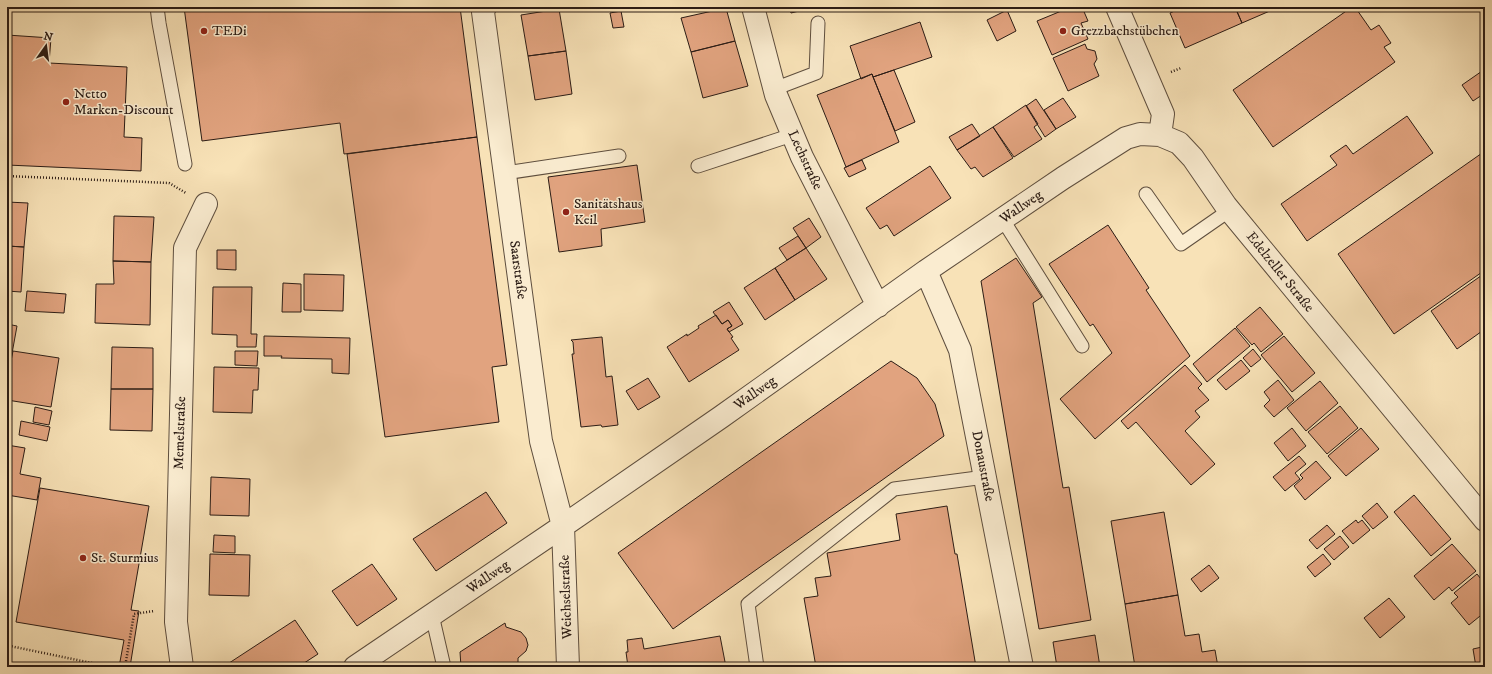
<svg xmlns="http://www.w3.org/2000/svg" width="1492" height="674" font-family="'IM FELL DW Pica',serif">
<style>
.building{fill:#e1a37f;stroke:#2b1c15}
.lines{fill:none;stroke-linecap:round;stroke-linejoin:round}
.service-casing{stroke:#5e4e3e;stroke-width:15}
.minor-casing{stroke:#5e4e3e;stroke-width:24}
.path{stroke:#2b1c15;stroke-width:2.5;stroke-dasharray:1 2;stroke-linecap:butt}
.service{stroke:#faecd0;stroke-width:13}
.minor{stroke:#faecd0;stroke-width:22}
.poi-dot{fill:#8f2418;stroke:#faecd0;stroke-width:1.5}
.labels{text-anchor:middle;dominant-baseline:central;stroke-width:3;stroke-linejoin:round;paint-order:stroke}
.poi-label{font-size:14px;fill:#2b1c15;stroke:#faecd0;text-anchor:start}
.street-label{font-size:14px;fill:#2b1c15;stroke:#faecd0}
</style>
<rect width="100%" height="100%" fill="#f8e2b7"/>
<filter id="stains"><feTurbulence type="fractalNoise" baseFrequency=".005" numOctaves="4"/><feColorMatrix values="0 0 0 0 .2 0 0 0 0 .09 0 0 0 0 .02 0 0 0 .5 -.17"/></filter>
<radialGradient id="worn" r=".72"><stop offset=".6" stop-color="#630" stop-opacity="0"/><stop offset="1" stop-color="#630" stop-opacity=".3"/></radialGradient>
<!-- building -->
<path class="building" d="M184 7H460L477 137 344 154 340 123 202 141Z
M789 7H815L791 13Z
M1071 7H1082L1088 21 1081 23 1088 39 1052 55 1037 21Z
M1184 7H1235L1242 23 1185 48 1170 13Z
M1235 7H1279L1242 23Z
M1352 7H1355L1371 30 1379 25 1391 43 1384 47 1395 62 1273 147 1233 90Z
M726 8 735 41 691 52 681 18Z
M559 9 566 51 528 56 521 15Z
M1007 10 1016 31 997 41 987 20Z
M621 11 624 27 613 28 610 13Z
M920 22 932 57 873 77 872 74 861 79 850 46Z
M7 35 51 38 49 63 127 67 124 137 142 138 141 171 7 165Z
M735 41 748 86 703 98 691 52Z
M1085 44 1087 49 1095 51 1097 59 1094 64 1099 76 1068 91 1053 58Z
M566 51 572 94 535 100 528 56Z
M1485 69V93L1473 101 1462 85Z
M894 70 915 122 895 131 873 77Z
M872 74 899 142 846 167 817 95Z
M1063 98 1076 117 1056 129 1044 110Z
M1036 99 1056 129 1045 137 1026 106Z
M1026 105 1038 124 1034 127 1042 139 1014 157 993 127Z
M1407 116 1433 153 1307 241 1281 204 1337 165 1330 156 1346 145 1353 154Z
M972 124 980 136 957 150 949 137Z
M993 127 1013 158 983 177 975 167 971 169 957 150Z
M477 137 507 365 492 367 499 422 385 437 347 154Z
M1485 151V270L1394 334 1338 254Z
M862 160 866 169 849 177 844 168Z
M637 165 645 222 601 229 602 246 559 252 548 177Z
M930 166 951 198 894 236 887 225 880 229 866 208Z
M7 202 28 203 24 247 7 246Z
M114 216 154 217 151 262 113 261Z
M809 218 821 237 806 248 793 228Z
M1108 225 1149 288 1146 290 1190 356 1095 439 1060 399 1112 353 1093 324 1090 326 1049 264Z
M798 236 806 248 787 260 779 248Z
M7 246 24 247 21 292 7 291Z
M806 248 827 279 795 300 775 268Z
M217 250H236V270L217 269Z
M1016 258 1042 297 1033 303 1063 488 1069 487 1091 620 1039 629 981 281Z
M113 261 151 262 150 325 95 323 96 284H114Z
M775 268 795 300 765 320 744 288Z
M1485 273V329L1457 349 1431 311Z
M304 274 344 275 343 311 304 310Z
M283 283 301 284V312H282Z
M213 287H252L251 334H257L256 347H237V335L212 334Z
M27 291 66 294 64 313 25 311Z
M729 302 743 324 729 332 727 329 732 326 728 320 722 324 713 312Z
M1260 307 1283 334 1261 352 1254 343 1252 345 1236 327Z
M716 315 722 324 728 320 732 326 727 329 733 337 731 338 739 350 689 382 667 347 687 334V336L699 328 698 326Z
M7 324 17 326 7 381Z
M1235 328 1250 346 1207 382 1193 364Z
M264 336 350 338 349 374 332 373V359L281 358 282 356H264Z
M1284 336 1315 373 1292 392 1261 355Z
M602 337 606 377 612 376 618 425 602 427 601 425 581 427 572 354H574L573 342 571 340Z
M112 347 153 348V389H111Z
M1253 349 1261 359 1251 367 1243 358Z
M13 351 59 358 51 407 7 400V381Z
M235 351H258L257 366 235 365Z
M1241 360 1250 371 1226 390 1217 380Z
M891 361 917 378 935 404 944 436 673 629 618 553Z
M1185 365 1202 384 1198 388 1209 400 1195 411 1200 417 1185 431 1215 464 1191 485 1136 422 1128 429 1121 421Z
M214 367 259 368 258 390H253L252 413 213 412Z
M648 378 660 397 638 410 626 391Z
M1278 380 1294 400 1274 417 1264 406 1270 400 1264 392Z
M1320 381 1338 403 1306 431 1287 408Z
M111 389H153L152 431 110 430Z
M1340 406 1358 428 1327 454 1308 432Z
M35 407 52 411 49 425 33 422Z
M21 421 50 427 47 441 19 435Z
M1292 428 1306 446 1288 461 1274 443Z
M1361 428 1379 449 1346 476 1328 456Z
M7 445 25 448 20 474 41 478 37 500 7 495Z
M1299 456 1306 464 1295 473 1300 479 1285 491 1273 477Z
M1316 461 1331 478 1305 500 1294 486 1303 478 1300 475Z
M211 477 250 479 249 516 210 515Z
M40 488 149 506 131 610 139 611 130 667H119L124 640 16 622Z
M486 492 507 523 436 571 413 539Z
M1414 495 1451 539 1431 556 1394 512Z
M1377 503 1388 517 1373 529 1362 516Z
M947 506 955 554H957L976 667H816L804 598 818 596 815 578 831 576 827 553 900 540 896 514Z
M1164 512 1178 595 1125 604 1111 521Z
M1356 520 1358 523 1362 520 1370 530 1353 544 1342 531Z
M1327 525 1335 534 1317 549 1309 540Z
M214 535 235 536V553L213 552Z
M1340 536 1349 547 1334 560 1324 549Z
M1452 544 1476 571 1452 591 1449 587 1434 600 1414 576Z
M210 554 250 555 249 596 209 595Z
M1323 554 1331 564 1315 577 1307 567Z
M372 564 397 599 357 626 332 591Z
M1209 565 1219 578 1201 592 1191 579Z
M1477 574 1485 584V601L1483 602 1485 604V612L1469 625 1451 603 1458 597 1454 593Z
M1178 595 1185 636 1199 634 1202 652 1215 650 1218 667H1135L1125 604Z
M1389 598 1405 617 1380 638 1364 618Z
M295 620 318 654 298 667H223Z
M505 623 506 627 521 632 526 638 528 645 526 651 518 658V667H461L460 652Z
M1095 635 1100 667H1057L1053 642Z
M720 636 726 667H628L626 652H628L627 640 642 638 644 649Z
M1482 647 1485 667H1476L1473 649Z"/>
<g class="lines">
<!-- service casing -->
<g class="service-casing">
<path id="service" d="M157 7 159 23 185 164
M774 89 816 73 818 23
M698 166 792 135
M505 173 619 156
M1146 194 1181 244 1230 210
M1003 220 1082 346
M432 615 444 667
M757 667 748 604 894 489 985 477"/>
</g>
<!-- minor casing -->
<g class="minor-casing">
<path id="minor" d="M485 7 483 12 541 441 563 526 568 667
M753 7 776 95 802 157 878 306
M1117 7 1163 114 1160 135
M926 271 960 350 1022 667
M182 667 176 622 185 248 206 204
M355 667 563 526 721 417 926 271 1063 178 1126 138 1140 134 1160 135 1179 143 1193 158 1226 206 1485 520"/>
</g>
<!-- path -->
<path class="path" d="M1171 72 1181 68
M7 176 169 183 186 193
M7 665 10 646 111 667
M125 667 134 614 154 611"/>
<!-- service -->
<use href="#service" class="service"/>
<!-- minor -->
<use href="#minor" class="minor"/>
</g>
<!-- markers -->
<g class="poi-dot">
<circle cx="204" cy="31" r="4"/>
<circle cx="1063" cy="31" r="4"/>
<circle cx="66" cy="102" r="4"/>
<circle cx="566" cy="212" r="4"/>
<circle cx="83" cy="558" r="4"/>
</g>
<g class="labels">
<!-- poi labels -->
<g class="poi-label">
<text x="212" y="31">TEDi</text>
<text x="1071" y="31">Grezzbachstübchen</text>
<text x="74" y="94">Netto<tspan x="74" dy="16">Marken-Discount</tspan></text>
<text x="574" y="204">Sanitätshaus<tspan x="574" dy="16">Keil</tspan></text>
<text x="91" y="558">St. Sturmius</text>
</g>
<!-- street labels -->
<g class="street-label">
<text transform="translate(805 160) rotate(65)">Lechstraße</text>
<text transform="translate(1021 207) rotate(-34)">Wallweg</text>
<text transform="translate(518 270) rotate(82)">Saarstraße</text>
<text transform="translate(1280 272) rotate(51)">Edelzeller Straße</text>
<text transform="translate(755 393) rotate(-35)">Wallweg</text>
<text transform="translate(180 433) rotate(-88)">Memelstraße</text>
<text transform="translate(983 466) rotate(79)">Donaustraße</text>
<text transform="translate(488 577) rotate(-34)">Wallweg</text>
<text transform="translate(566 597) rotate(-92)">Weichselstraße</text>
</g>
</g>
<!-- margin -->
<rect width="1492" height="674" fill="none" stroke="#f8e2b7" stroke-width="24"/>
<rect x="8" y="8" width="1476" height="658" fill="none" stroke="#2b1c15" stroke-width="2"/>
<rect x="12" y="12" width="1468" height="650" fill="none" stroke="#2b1c15"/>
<!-- north arrow -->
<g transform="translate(46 46) rotate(14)" stroke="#faecd0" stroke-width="3" paint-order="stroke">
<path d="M0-3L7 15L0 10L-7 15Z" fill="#2b1c15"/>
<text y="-6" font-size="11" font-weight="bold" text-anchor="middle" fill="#2b1c15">N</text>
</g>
<rect width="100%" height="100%" filter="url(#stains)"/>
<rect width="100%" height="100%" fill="url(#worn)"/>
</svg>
